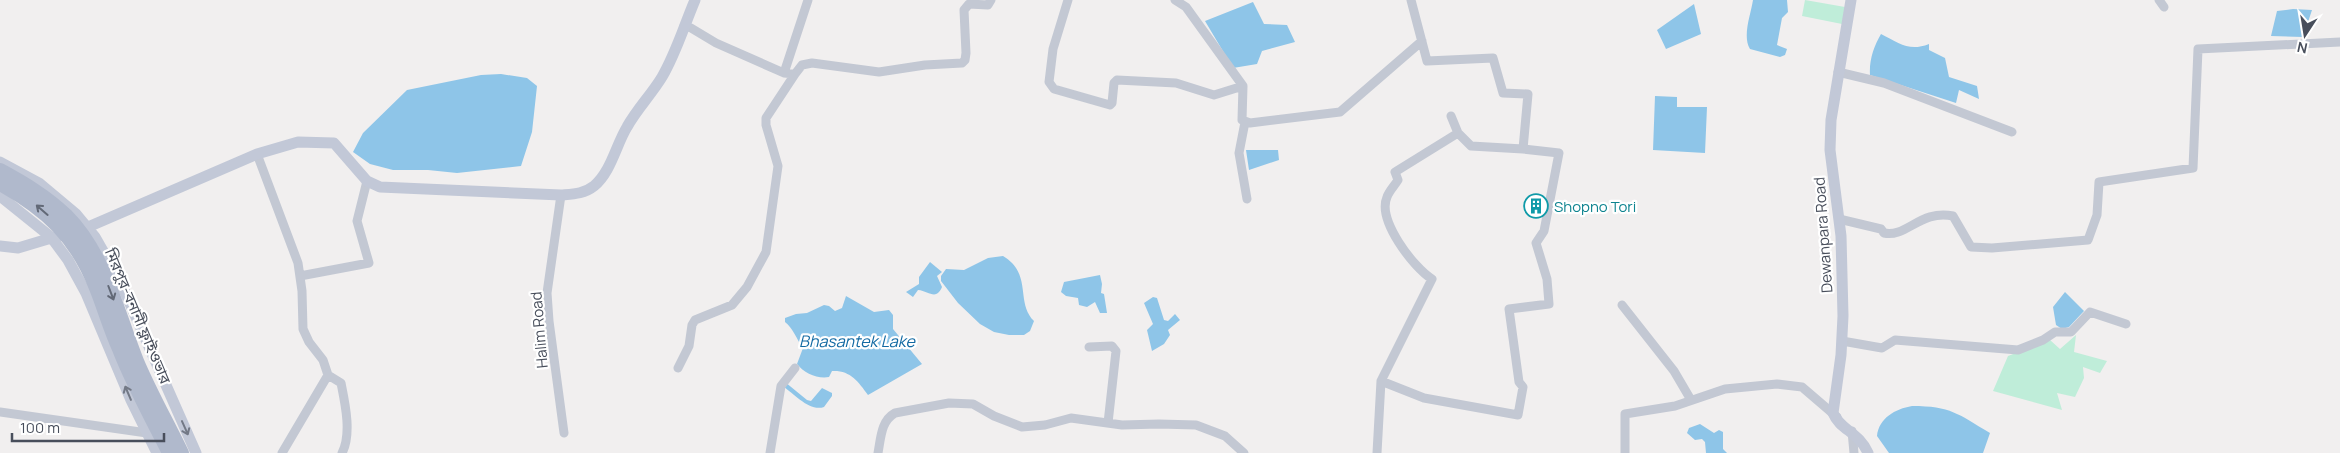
<svg xmlns="http://www.w3.org/2000/svg" width="2340" height="453" font-family="Manrope,'Noto Sans Bengali',sans-serif">
<style>
.green{fill:#bfedd9}
.water{fill:#8ec5e8}
.lines{fill:none;stroke-linecap:round;stroke-linejoin:round}
.street{stroke:#c3c8d3;stroke-width:9}
.secondary{stroke:#c2c8d7;stroke-width:11}
.primary-bridge{stroke:#b0b9cc;stroke-width:14}
.oneway{stroke:#626977}
.oneway2{stroke:#737986}
.labels{text-anchor:middle;dominant-baseline:central;stroke-width:4.5;stroke-linejoin:round;paint-order:stroke}
.culture-label{font-size:15px;fill:#0d838f;stroke:#fff;text-anchor:start}
.street-label{font-size:15px;fill:#484e5b;stroke:#fff}
.water-label{font-size:16px;font-style:italic;fill:#136aa3;stroke:#fff}
</style>
<rect width="100%" height="100%" fill="#f1efef"/>
<!-- green -->
<path class="green" d="M1805 0 1845 7 1842 24 1802 16Z
M2076 335 2074 352 2107 361 2100 373 2083 367 2084 378 2075 397 2057 393 2062 410 1993 391 2008 356 2050 340 2060 349Z"/>
<!-- water -->
<path class="water" d="M1753 0H1787L1788 12 1782 18 1777 45 1787 49 1785 55 1780 57 1750 49C1742 36 1751 14 1753 0Z
M1253 2 1264 24 1287 25 1295 42 1262 51 1257 64 1233 68 1205 21Z
M1694 4 1701 34 1666 49 1657 30Z
M2293 9 2312 10 2303 37 2271 36 2277 11Z
M1881 34C1899 43 1909 52 1929 44V50L1945 58 1949 77 1977 86 1979 99 1959 90 1956 103 1870 75C1869 60 1874 46 1881 34Z
M501 74 527 78 537 86 532 132 521 166 457 173 428 170H393L370 164 353 152 363 133 407 90 481 75Z
M1655 96 1677 97V107H1707L1705 153 1653 150Z
M1246 150H1278L1279 160 1249 170Z
M1003 256C1033 274 1015 302 1034 321L1030 331 1024 335H1009L994 332 980 324 958 303 941 281V276L946 269 964 270 988 258Z
M930 262 942 272 937 276 942 287C936 301 929 291 918 290L913 297 906 292 919 284V277Z
M1100 275 1102 284 1101 293 1104 294 1107 313H1100L1095 302 1087 307 1079 305 1078 298 1066 296 1061 292 1064 282Z
M2065 292 2084 311 2069 327 2062 329 2056 325 2053 307Z
M846 296 874 312 889 310 893 315V329L922 364 868 395C858 381 850 370 832 371L829 377C817 379 804 373 797 364L803 348C797 340 793 328 785 322V318L796 314 807 313 824 305 829 306 835 311 842 308Z
M1153 297 1157 298 1164 320 1168 321 1175 314 1180 320 1168 330 1170 335 1164 344 1152 351 1147 330 1153 324 1144 303Z
M785 382 807 400 811 401 822 388 832 393V396L824 407C810 412 794 394 784 387Z
M1912 406C1951 406 1958 414 1990 433L1983 453H1889L1877 436C1879 418 1895 409 1912 406Z
M1700 424 1714 433 1719 430 1723 432V449L1727 453H1706L1705 442 1702 439 1695 440 1687 433 1689 428Z"/>
<g class="lines">
<!-- street -->
<path class="street" d="M1068 0 1053 49 1049 82 1054 89 1110 105 1112 103 1114 83 1117 80 1176 83 1214 95 1243 86 1242 120 1250 123 1340 112 1422 41
M1175 0 1186 7 1243 86
M1411 0 1427 61 1493 58 1503 93 1528 94 1523 149 1471 146 1458 133 1451 116
M2159 0 2164 7
M684 26 691 28 716 43 784 73 795 74 802 65 812 63 879 72 925 65 962 63 965 60 966 53 964 10 969 4 988 5 991 0
M1838 72 1884 83 2012 132
M784 73 808 0
M1245 122 1239 153 1247 199
M257 154 298 263 302 291 303 329 309 342 323 360 328 375 341 383C345 403 352 434 342 453
M561 195 547 293 549 321 564 433
M1839 219 1881 229 1884 233C1906 238 1921 209 1953 216L1971 247 1992 248 2088 240 2097 215 2099 182 2193 168 2198 49 2340 42
M300 276 369 263 357 221 367 181
M1622 305 1674 371 1691 400 1687 402
M1842 341 1882 348 1895 340 2018 350 2043 340 2055 332H2071L2090 312 2126 324
M1089 347 1112 346 1116 351 1108 423
M678 368 689 346 692 325 695 320 732 305 747 287 766 252 778 166 766 125V118L795 74
M1381 381 1424 398 1518 415 1523 387 1519 382 1509 309 1549 304 1547 279 1536 243 1544 231 1559 153 1523 149
M0 412 147 433
M1852 431 1854 453
M282 453 328 375
M770 453 781 386 795 368
M878 453C881 437 881 421 895 413L949 403 973 404 994 416 1022 427 1045 425 1071 418 1122 425 1159 424 1196 425 1225 436 1244 453
M1377 453 1381 381 1432 279C1413 267 1377 220 1387 197 1389 191 1395 185 1398 180L1395 172 1458 133
M1625 453V414L1675 406 1725 389 1777 384 1802 387 1837 417"/>
<!-- secondary -->
<path class="secondary" d="M1851 0 1831 120 1830 150 1841 236 1843 316 1841 355 1833 413C1840 430 1859 432 1868 453
M0 162 39 183 76 214 95 237 120 281 196 453
M0 196 51 237 68 260 86 293 131 400 157 453
M0 246 18 248 88 227 257 154 298 142 334 143 367 181 380 187 561 195C573 194 584 194 594 186 611 172 616 145 627 127 637 109 651 95 662 77 676 53 684 26 695 0"/>
<!-- primary-bridge -->
<path class="primary-bridge" d="M0 170C24 183 46 196 66 215 105 254 117 311 137 361 150 392 167 422 182 453
M0 184C47 210 76 237 96 288 104 308 110 329 119 349 133 385 152 419 169 453"/>
</g>
<!-- one-way arrows -->
<defs><path id="oneway-shaft" d="M-6 0H5M1.5-3L5.5 0L1.5 3" fill="none" stroke-width="1.6" stroke-linecap="round" stroke-linejoin="round" transform="scale(1.25)"/></defs>
<g class="oneway">
<use href="#oneway-shaft" transform="translate(42 210) rotate(-139)"/>
<use href="#oneway-shaft" transform="translate(111 293) rotate(69)"/>
</g>
<g class="oneway2">
<use href="#oneway-shaft" transform="translate(128 393) rotate(-113)"/>
<use href="#oneway-shaft" transform="translate(185 428) rotate(66)"/>
</g>
<!-- icons -->
<defs>
<g id="building-ring" transform="scale(1.25)"><circle r="9.5" fill="#fff" stroke="#0f9aa8" stroke-width="1.5"/><path d="M-4-6H4V6H1V3H-1V6H-4ZM-2.5-4.3h1.7v1.8h-1.7ZM.8-4.3h1.7v1.8H.8ZM-2.5-1h1.7V.8h-1.7ZM.8-1h1.7V.8H.8Z" fill="#0f9aa8"/></g>
</defs>
<g fill-rule="evenodd">
<use href="#building-ring" x="1536" y="206"/>
</g>
<g class="labels">
<!-- culture labels -->
<g class="culture-label">
<text x="1554" y="206">Shopno Tori</text>
</g>
<!-- street labels -->
<g class="street-label">
<text transform="translate(1823 235) rotate(-94)">Dewanpara Road</text>
<text transform="translate(138 316) rotate(67)">মিরপুর-বনানী ফ্লাইওভার</text>
<text transform="translate(539 330) rotate(-95)">Halim Road</text>
</g>
<!-- water labels -->
<g class="water-label">
<text x="857" y="341">Bhasantek Lake</text>
</g>
</g>
<!-- north arrow -->
<g transform="translate(2305 35) rotate(192)" stroke="#ffffff" stroke-width="4" paint-order="stroke">
<path d="M0-4L9 19L0 12L-9 19Z" fill="#484e5b"/>
<text y="-8" font-size="14" font-weight="bold" text-anchor="middle" fill="#484e5b">N</text>
</g>
<!-- scale -->
<path d="M12 433v8h152v-8" fill="none" stroke="#484e5b" stroke-width="2.5"/>
<text x="20" y="433" font-size="15" fill="#484e5b" stroke="#ffffff" stroke-width="4" paint-order="stroke">100 m</text>
</svg>
